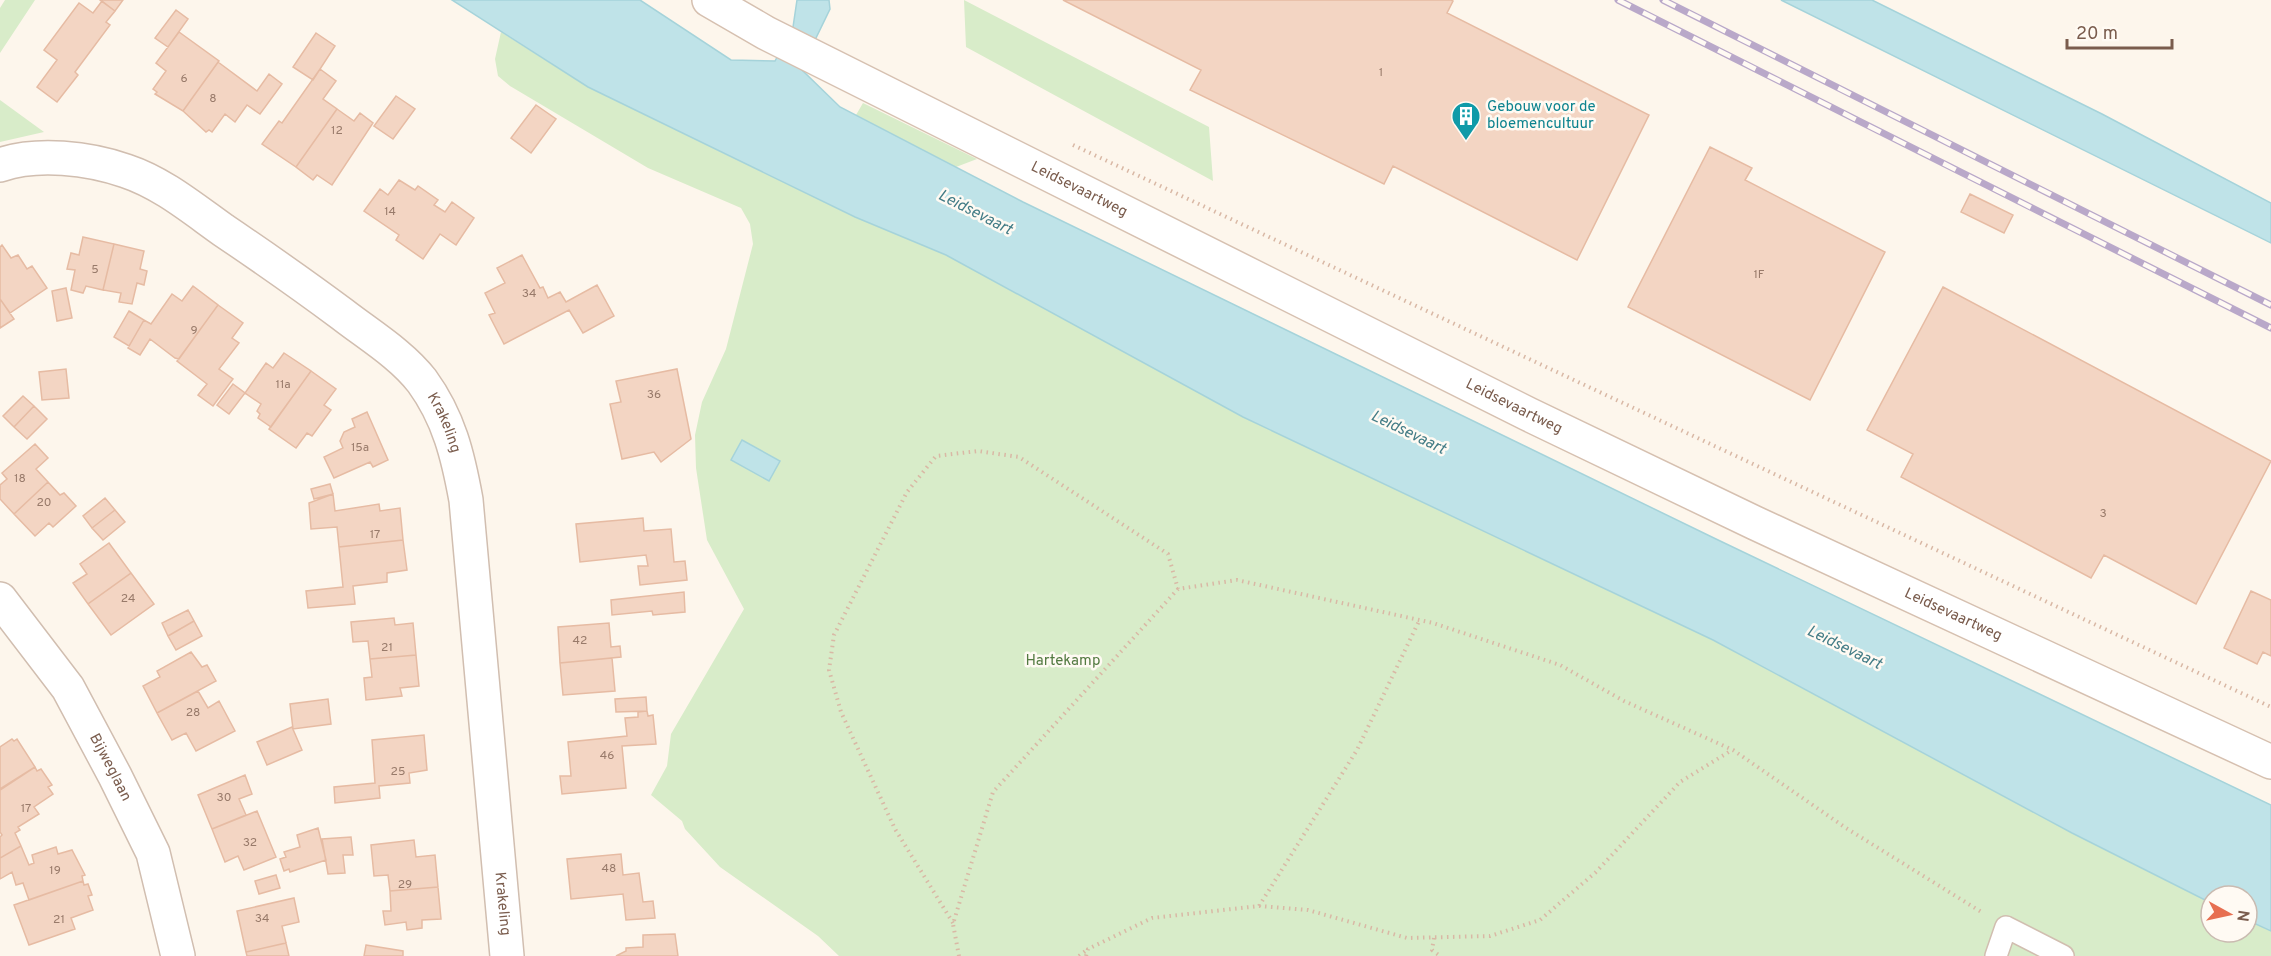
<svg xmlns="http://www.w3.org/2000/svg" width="2271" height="956" font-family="Overpass,sans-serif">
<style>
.green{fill:#d8ecc9}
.water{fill:#bfe3e8;stroke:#a5d3da;stroke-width:1.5}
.building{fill:#f3d5c3;stroke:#e6bba3;stroke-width:1.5}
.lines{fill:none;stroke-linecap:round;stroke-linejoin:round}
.lane-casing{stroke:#d1beb0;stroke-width:24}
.street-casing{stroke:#d1beb0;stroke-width:36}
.secondary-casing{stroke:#d6c0b0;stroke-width:36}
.path{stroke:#d9b8a5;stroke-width:4;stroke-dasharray:1.5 4.5;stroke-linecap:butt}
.lane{stroke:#fff;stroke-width:21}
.street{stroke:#fff;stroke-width:33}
.secondary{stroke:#fff;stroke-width:33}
.rail-casing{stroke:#b9a8c9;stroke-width:7}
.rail{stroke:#fffaf3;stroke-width:4.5;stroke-dasharray:14;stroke-linecap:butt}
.labels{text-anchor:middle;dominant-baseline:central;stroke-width:5;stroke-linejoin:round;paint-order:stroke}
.number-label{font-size:12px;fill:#987a6a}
.culture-label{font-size:15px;fill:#0d838f;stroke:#fffaf3;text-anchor:start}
.street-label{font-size:15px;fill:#7a5c4d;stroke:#fffaf3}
.park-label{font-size:15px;fill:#537a41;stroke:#fffaf3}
.water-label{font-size:16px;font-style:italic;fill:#437c86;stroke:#fffaf3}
</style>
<rect width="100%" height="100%" fill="#fdf6ec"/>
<!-- green -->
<path class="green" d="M5 0H35L0 53V8Z
M964 0 1209 127 1213 181 966 47Z
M501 32 588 87 855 217 946 255 1243 417 1713 640 2072 833 2211 903V932H2247V920L2271 931V956H839L818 936 720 867 685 829 682 821 651 795 667 766 671 734 744 609 707 540 696 468 695 435 702 402 726 349 753 244 750 224 741 208 648 168 510 86 498 76 495 59Z
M0 100 44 132 0 142Z
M863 103 977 159 956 167 856 115Z"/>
<!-- water -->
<path class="water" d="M452 0H640L731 60 775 61 793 27 797 0H829L830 9 801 69 840 107 1023 202 1716 539 2271 805V931L2247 920V896H2211V903L2072 833 1713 640 1243 417 946 255 855 217 588 87Z
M1781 0H1872L2102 114 2271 203V243Z
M742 440 780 461 769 481 731 460Z"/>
<!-- building -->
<path class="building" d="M100 0H123L115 11Z
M1063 0H1451L1453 1 1447 13 1649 115 1577 260 1393 166 1384 184 1190 90 1201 70Z
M102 1 115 11 106 22 110 25 75 72 78 75 57 102 37 87 57 60 44 50 79 3 93 13Z
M176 10 188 19 168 47 155 38Z
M179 32 219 61 183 111 155 94 157 92 153 89 166 71 156 63Z
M316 33 335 46 313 80 293 67Z
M218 62 257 91 269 74 282 84 260 114 247 105 235 122 225 114 212 132 209 130 206 132 183 111Z
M320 69 336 81 323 99 337 109 296 167 262 144 279 121 282 123Z
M396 96 415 109 393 139 374 126Z
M536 105 556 119 531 153 511 138Z
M337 109 354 121 360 113 373 123 332 185 317 175 313 180 296 167Z
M1710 147 1752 168 1745 180 1885 252 1810 400 1628 307Z
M399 180 415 190 418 186 438 200 434 205 445 212 452 202 474 218 456 245 440 234 423 259 396 240 399 235 364 211 380 189 388 195Z
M1970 194 2013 215 2004 233 1961 212Z
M83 237 114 244 103 290 86 286 83 293 71 290 75 270 67 269 71 253 79 255Z
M114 244 144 251 140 269 147 271 144 285 137 283 132 304 119 302 121 293 103 290Z
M2 245 11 258 18 255 27 269 32 266 47 288 10 313 0 299V247Z
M522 255 540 288 543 287 548 298 560 292 566 302 597 285 614 316 583 333 569 310 504 344 489 315 495 313 485 293 505 283 497 268Z
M193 286 218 305 179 359 175 358 150 339 140 355 128 348 144 320 151 324 172 294 182 301Z
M1943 287 2271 461 2196 604 2104 555 2091 578 1901 477 1913 454 1867 430Z
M66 288 72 318 57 321 52 291Z
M0 299 14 319 0 328Z
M218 305 243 323 232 338 239 343 219 369 233 379 213 406 198 395 207 384 177 361Z
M129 311 144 320 129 346 114 337Z
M284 353 311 371 271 427 258 418 260 414 257 411 261 404 245 393 266 363 273 368Z
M66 369 69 398 42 400 39 372Z
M677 369 691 439 661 462 654 452 622 459 610 404 621 402 616 381Z
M311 371 336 389 324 405 331 410 312 436 307 433 296 448 269 429Z
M233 384 245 393 229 414 217 405Z
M23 396 34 406 14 427 3 416Z
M34 406 47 419 27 439 14 427Z
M367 412 388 460 373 467 370 462 334 478 324 457 343 448 340 441 344 432 355 427 352 419Z
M35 444 48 458 36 469 48 482 14 514 0 499V485L7 479 2 473Z
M48 482 60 495 64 493 76 506 53 527 49 523 35 536 14 514Z
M330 484 333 494 314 499 311 489Z
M333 494 335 511 379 504 380 511 400 508 403 540 339 547 337 527 311 529 309 503Z
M105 498 115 510 92 528 83 516Z
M115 510 125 522 103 540 92 528Z
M643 518 644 531 671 529 674 562 685 561 687 580 640 585 638 566H648L646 555 580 562 576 524Z
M403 540 407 570 387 573V582L353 586 355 604 308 608 306 591 343 587 339 547Z
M109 543 131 573 88 604 73 583 87 574 80 564Z
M131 573 154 604 111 635 88 604Z
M2251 591 2271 600V656L2263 652 2257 664 2224 648Z
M684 592 685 612 653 615 652 611 612 615 611 600Z
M188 610 194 621 168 636 162 623Z
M394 618 395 625 413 623 416 655 370 659 368 641 353 642 351 622Z
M194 621 202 636 176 650 168 636Z
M609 623 611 647 620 646 621 657 560 663 558 627Z
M191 652 202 667 207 665 216 681 157 713 143 686 160 677 157 671Z
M416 655 419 686 400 688 402 696 366 700 364 678 372 677 370 659Z
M612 658 615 691 563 695 560 663Z
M198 691 208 708 219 701 235 731 196 751 186 733 172 740 157 713Z
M646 697 647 711 616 712 615 699Z
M328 699 331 724 293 729 290 704Z
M647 711 648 716 653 715 656 744 622 746 626 788 562 794 560 776H571L568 742 627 736 625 718 638 717V712Z
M292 727 302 750 267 765 257 742Z
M424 735 427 770 409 773 410 783 379 786 380 798 335 803 334 787 375 783 372 740Z
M12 739 14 741 17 739 35 767 0 789V747Z
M35 767 37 771 41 769 52 785 48 787 53 794 34 807 39 814 18 827 20 830 15 833 21 846 0 858V837L2 835 0 832V790Z
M245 775 252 794 239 799 246 815 212 829 198 795Z
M257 811 276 857 244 870 238 856 225 862 212 829Z
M318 828 326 860 290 872 289 869 284 871 280 859 286 857 284 852 300 847 297 835Z
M351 837 353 855H343L345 873 328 874 322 839Z
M414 840 416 857 435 855 438 887 390 891 388 875 374 876 371 845Z
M21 846 29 865 34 863 32 855 56 847 58 854 72 850 85 875 82 876 83 881 29 900 23 883 16 885 12 872 0 879V858Z
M621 854 623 875 639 873 643 902 653 901 655 918 626 920 623 894 571 899 567 859Z
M276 875 280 888 259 894 255 881Z
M83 881 84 885 88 884 92 895 88 896 93 910 71 918 75 929 29 945 14 905Z
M438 887 441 919 422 920V928L407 930 406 922 385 925 383 911H391L390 891Z
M294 898 299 922 282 926 286 943 246 952 237 911Z
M675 934 678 956H616L626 951V948L643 947V935Z
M286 943 289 956H247L246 952Z
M366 945 403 951V956H364Z"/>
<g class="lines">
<!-- lane casing -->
<g class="lane-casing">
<path id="lane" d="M1996 956 2006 927 2063 956"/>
</g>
<!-- street casing -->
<g class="street-casing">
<g id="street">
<path id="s1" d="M0 165C37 152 89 158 126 171 162 183 192 208 223 230 263 257 303 285 342 314 369 335 401 354 422 381 449 418 458 456 466 500L507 956"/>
<path id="s2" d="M0 599 68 688 115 776 153 853 178 956"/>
</g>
</g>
<!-- secondary casing -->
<g class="secondary-casing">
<g id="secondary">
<path id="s3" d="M709 0 766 33 1528 414 1755 523 2271 762"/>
</g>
</g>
<!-- path -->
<path class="path" d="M1073 145 2271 707
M1259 906 1308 910 1407 938 1490 936 1540 920 1596 872 1680 782 1732 750
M953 923 895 829 841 712 829 670 834 635 907 492 936 456 978 451 1019 457 1168 554 1178 589
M1434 938 1432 950 1440 956
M959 956 953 924 993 792 1178 589 1237 580 1433 623 1560 665 1624 701 1733 750 1846 828 1983 913
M1079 956 1088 949
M1086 956 1088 949 1152 918 1259 906 1357 750 1420 619"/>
<!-- lane -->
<use href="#lane" class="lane"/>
<!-- street -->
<use href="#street" class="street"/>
<!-- secondary -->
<use href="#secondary" class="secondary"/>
<!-- rail casing -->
<g class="rail-casing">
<path id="rail" d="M1618 0 2271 328
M1663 0 2271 305"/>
</g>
<!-- rail -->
<use href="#rail" class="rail"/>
</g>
<!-- icons -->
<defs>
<g id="building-pin" transform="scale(1.5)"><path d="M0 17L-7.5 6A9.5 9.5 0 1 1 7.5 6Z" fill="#0f9aa8" stroke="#fffaf3"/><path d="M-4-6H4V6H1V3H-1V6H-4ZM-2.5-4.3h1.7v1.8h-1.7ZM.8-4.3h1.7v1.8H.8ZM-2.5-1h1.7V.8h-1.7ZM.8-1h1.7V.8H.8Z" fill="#fff"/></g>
</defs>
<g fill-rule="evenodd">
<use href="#building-pin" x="1466" y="116"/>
</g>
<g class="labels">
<!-- number labels -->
<g class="number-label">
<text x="1381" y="73">1</text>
<text x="184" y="79">6</text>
<text x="213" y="99">8</text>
<text x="337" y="131">12</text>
<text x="390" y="212">14</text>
<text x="95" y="270">5</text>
<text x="1759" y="275">1F</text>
<text x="529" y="294">34</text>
<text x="194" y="331">9</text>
<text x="283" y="385">11a</text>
<text x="654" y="395">36</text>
<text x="360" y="448">15a</text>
<text x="20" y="479">18</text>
<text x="44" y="503">20</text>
<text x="2103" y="514">3</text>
<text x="375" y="535">17</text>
<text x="128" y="599">24</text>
<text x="580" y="641">42</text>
<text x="387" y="648">21</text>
<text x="193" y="713">28</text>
<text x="607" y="756">46</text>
<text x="398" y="772">25</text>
<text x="224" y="798">30</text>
<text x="26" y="809">17</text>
<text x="250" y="843">32</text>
<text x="609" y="869">48</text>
<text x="55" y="871">19</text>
<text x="405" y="885">29</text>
<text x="262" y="919">34</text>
<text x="59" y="920">21</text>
</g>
<!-- culture labels -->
<g class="culture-label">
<text x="1487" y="107">Gebouw voor de<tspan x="1487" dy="17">bloemencultuur</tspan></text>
</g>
<!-- street labels -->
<g class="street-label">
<text stroke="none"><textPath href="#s3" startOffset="416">Leidsevaartweg</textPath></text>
<text stroke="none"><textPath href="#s3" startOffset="902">Leidsevaartweg</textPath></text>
<text stroke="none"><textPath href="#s1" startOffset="540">Krakeling</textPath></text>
<text stroke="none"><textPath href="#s3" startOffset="1388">Leidsevaartweg</textPath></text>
<text stroke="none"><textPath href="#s2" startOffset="202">Bijweglaan</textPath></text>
<text stroke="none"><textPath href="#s1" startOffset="1026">Krakeling</textPath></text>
</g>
<!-- park labels -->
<g class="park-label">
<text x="1063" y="661">Hartekamp</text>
</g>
<!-- water labels -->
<g class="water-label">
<text transform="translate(975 213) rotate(27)">Leidsevaart</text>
<text transform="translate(1408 433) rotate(26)">Leidsevaart</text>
<text transform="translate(1844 648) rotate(26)">Leidsevaart</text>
</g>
</g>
<!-- north arrow -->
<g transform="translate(2229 914) rotate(98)"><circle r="28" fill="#fffaf3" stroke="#cabbb1" stroke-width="1.5"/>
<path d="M0-4.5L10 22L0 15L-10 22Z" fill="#e76f51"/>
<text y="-9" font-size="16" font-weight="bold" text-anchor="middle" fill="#7a5c4d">N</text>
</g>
<!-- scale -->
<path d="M2067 39v9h105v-9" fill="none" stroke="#7a5c4d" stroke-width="3"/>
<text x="2076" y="39" font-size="18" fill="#7a5c4d" stroke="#fffaf3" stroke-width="4.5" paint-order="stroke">20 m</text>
</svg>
